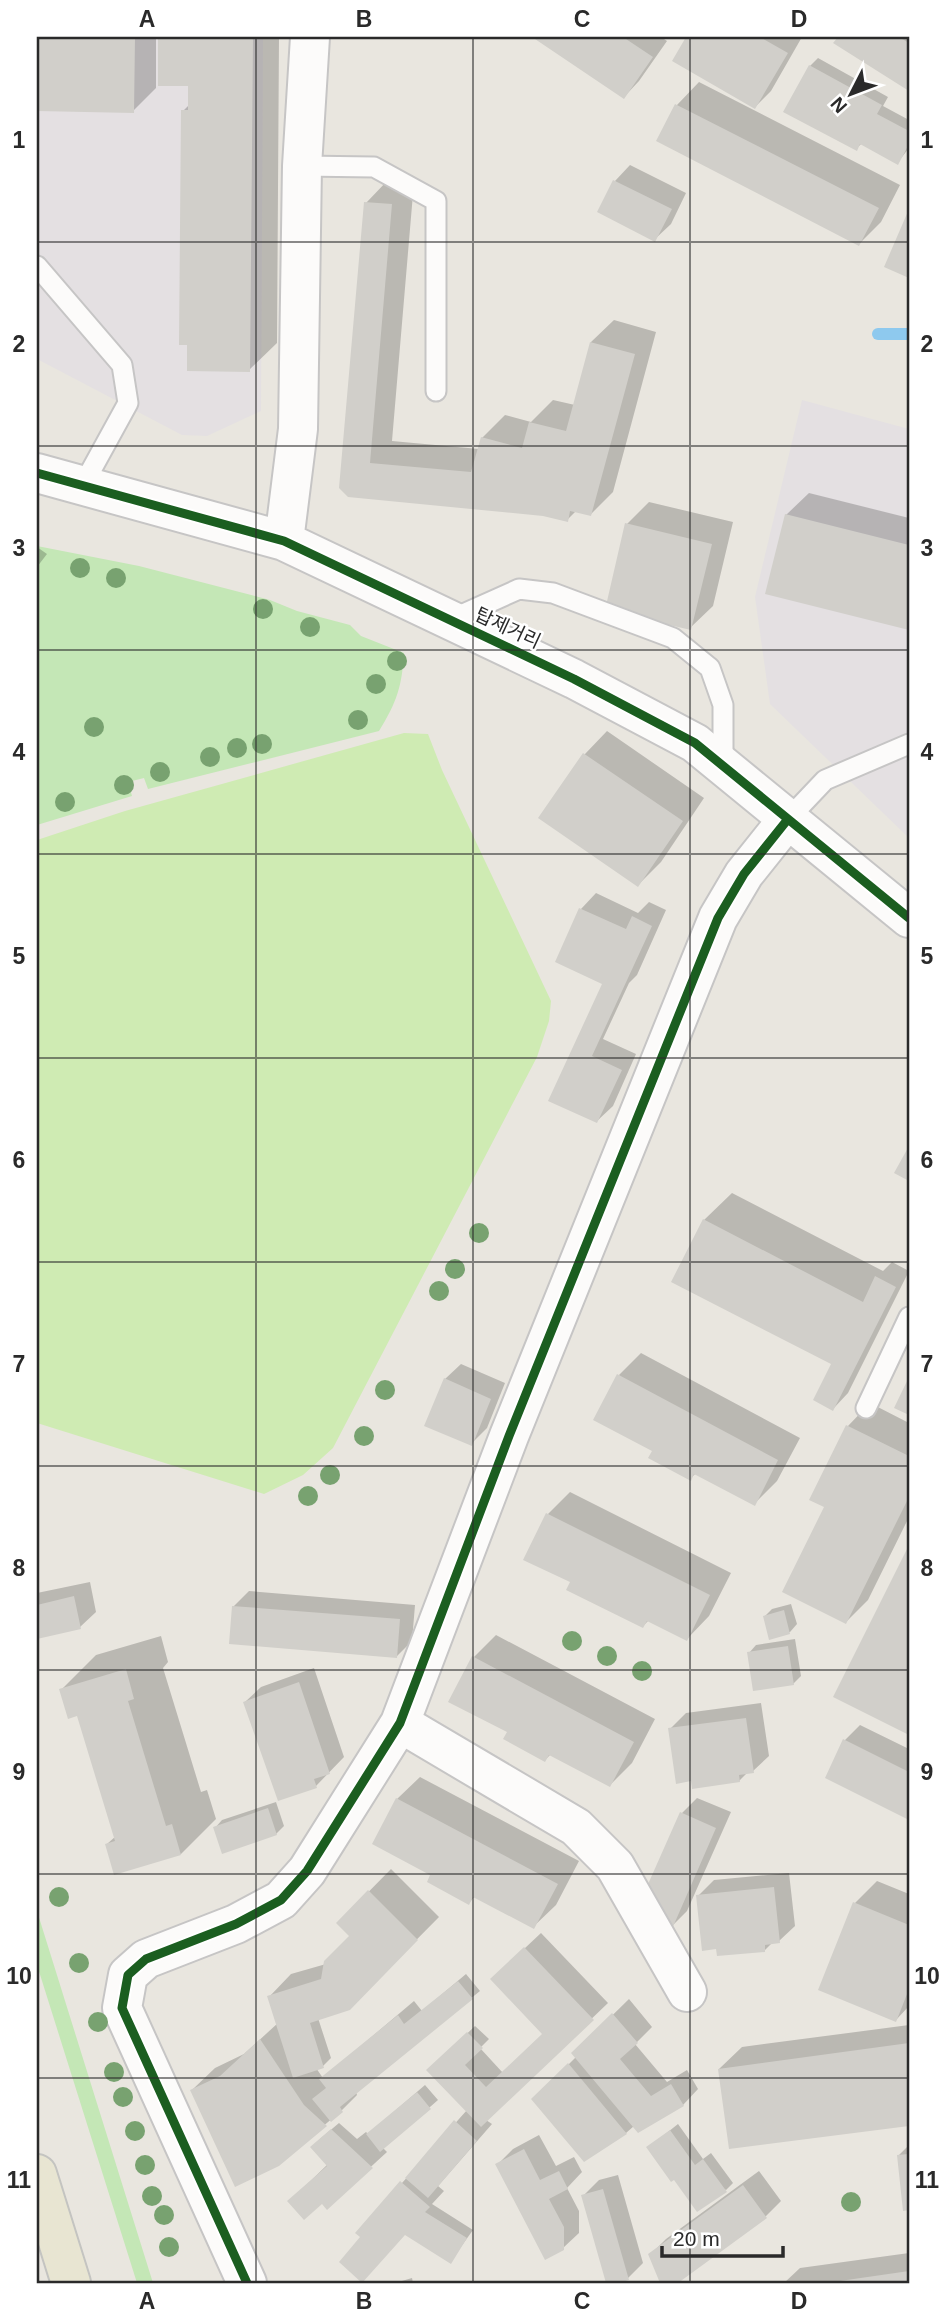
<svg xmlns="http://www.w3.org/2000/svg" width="946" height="2320" font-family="Arial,'Noto Sans KR',sans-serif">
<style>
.industrial{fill:#e4e0e2}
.green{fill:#c4e7b6}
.pitch{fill:#cfebb3}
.shadow{fill:#0003}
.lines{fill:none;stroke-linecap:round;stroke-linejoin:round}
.stream{stroke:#8ec9ee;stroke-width:12}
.building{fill:#d1cfca}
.lane-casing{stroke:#c6c5c5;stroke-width:23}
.street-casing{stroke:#c6c5c5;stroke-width:42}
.primary-casing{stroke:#c4c4c1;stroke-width:42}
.lane{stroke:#fcfbfa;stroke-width:19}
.street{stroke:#fcfbfa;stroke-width:38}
.primary{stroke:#e8e5d2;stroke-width:38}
.cycleway-casing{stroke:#fff;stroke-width:13}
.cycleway{stroke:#1b5e20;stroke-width:9}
.tree{fill:#78a270}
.grid{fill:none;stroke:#2a2a2a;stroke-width:2;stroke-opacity:0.55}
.labels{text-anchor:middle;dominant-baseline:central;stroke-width:5;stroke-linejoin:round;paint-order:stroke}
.street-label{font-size:19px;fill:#2a2a2a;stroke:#fff}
.neatline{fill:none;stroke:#2a2a2a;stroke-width:2.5}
.grid-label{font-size:23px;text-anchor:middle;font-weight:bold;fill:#2a2a2a}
</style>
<rect width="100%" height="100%" fill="#e9e6df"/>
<!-- industrial -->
<path class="industrial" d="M37 37H263L261 411 207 436 182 435 37 359Z
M802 400 909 429V838L770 704 755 597Z"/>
<!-- green -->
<path class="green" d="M37 546 139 566 270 600 297 611 350 625 361 636 404 653C402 686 397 702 379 731L148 789 144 778 128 782 132 796 37 825Z
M37 1911 153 2283H137L37 1965Z"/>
<!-- pitch -->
<path class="pitch" d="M404 733 428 734 442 770 551 1001 549 1021 537 1057 333 1448 303 1475 264 1494 37 1423V840L125 811Z"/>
<!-- shadow -->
<path class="shadow" d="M37 37H156V88L133 111 37 110Z
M160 37H279L277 343 249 370 183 111 189 105V84Z
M536 37H661L667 41 639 81 624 97Z
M688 37H802L771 91 755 107 675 60Z
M840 37H909V89L836 43Z
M818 58 888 97 883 106 909 120V148L898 162 862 143 856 149 810 66Z
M699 82 900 185 881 222 859 244 658 141 677 105Z
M630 165 686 193 671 224 655 239 615 181Z
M388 180 414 182 392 441 479 449 482 438 505 415 531 422 553 400 575 405 591 342 614 320 656 332 613 492 591 514 576 511 567 520 543 514 349 495 366 203Z
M809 493 909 518V628L767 592 786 515Z
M649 502 733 522 713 606 690 628 627 524Z
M37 547 47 554 37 567Z
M607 731 704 798 661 862 638 885 541 818 585 754Z
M596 893 638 913 649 902 666 910 637 975 629 983 603 1039 636 1054 613 1106 597 1121 551 1100 605 983 581 909Z
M732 1193 883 1271 892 1262 909 1271 848 1393 833 1409V1363L704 1220Z
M641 1353 800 1438 777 1481 754 1504 696 1473 690 1479 655 1450 619 1375Z
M461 1364 505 1383 487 1428 471 1444 445 1379Z
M870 1403 909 1423V1517L868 1600 846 1622 827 1507 811 1499 848 1426Z
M570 1492 731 1573 709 1616 687 1639 649 1620 643 1626 572 1582 548 1514Z
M909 1548V1733L836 1697Z
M90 1582 96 1612 80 1627 37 1637V1593Z
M249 1591 415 1605 412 1641 397 1656 233 1607Z
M791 1604 797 1624 790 1632 770 1637 765 1616 772 1609Z
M496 1635 655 1719 632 1763 610 1785 551 1754 545 1760 509 1732 474 1657Z
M161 1636 168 1662 163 1668 201 1792 207 1790 216 1819 181 1854 107 1844 116 1836 79 1714 61 1690 96 1655Z
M795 1639 801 1676 793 1684 749 1653 756 1645Z
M314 1668 344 1757 316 1786 245 1702 261 1687Z
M761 1703 769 1756 753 1771 748 1772 739 1781 670 1729 686 1713Z
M860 1725 909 1749V1818L827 1778 845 1740Z
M420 1777 579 1861 556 1905 533 1927 475 1896 469 1903 433 1874 397 1799Z
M697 1798 731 1812 687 1911 672 1926 682 1813Z
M276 1802 284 1826 276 1834 215 1828 222 1820Z
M391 1869 439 1917 349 2008 318 2018 331 2058 323 2066 316 2068 323 2078 414 2001 422 2011 466 1974 480 1991 356 2092 357 2095 342 2110 278 2165 192 2090 215 2068 244 2054 278 2023 269 1997 291 1974 326 1964 352 1936 338 1923Z
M789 1873 795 1926 779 1941 773 1942 765 1950 698 1896 714 1880Z
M877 1881 909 1894V2006L896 2020 855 1903Z
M541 1933 608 2003 486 2120 492 2124 438 2186 444 2191 432 2204 473 2230 450 2262 406 2233 362 2237 402 2183 467 2110 429 2070 475 2026 489 2039 480 2048 503 2073 544 2033 508 1964Z
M629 1999 652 2027 635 2044 667 2082 687 2070 698 2089 683 2105 634 2126 626 2133 534 2099 576 2057 573 2054Z
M909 2025V2124L731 2148 719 2069 742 2047Z
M425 2085 438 2100 383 2148 387 2152 327 2207 322 2202 290 2201 328 2164 320 2139 339 2123 357 2139 366 2132 368 2134Z
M678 2124 703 2159 711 2153 733 2183 726 2190 649 2147Z
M539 2135 556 2166 574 2157 582 2172 567 2188 579 2211V2233L563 2248 498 2164 513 2149Z
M909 2145V2209H904L898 2156Z
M759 2171 781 2201 766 2216 675 2283H662L650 2255 666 2239Z
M618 2175 643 2263 628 2278 608 2283 583 2196 599 2180Z
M909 2253V2283H784L800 2268Z
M412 2278 413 2283H395Z"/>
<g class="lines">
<!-- stream -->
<path class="stream" d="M878 334H909"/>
</g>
<!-- building -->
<path class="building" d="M37 37H135L134 113 37 111Z
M158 37 253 38 250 372 187 371V345H179L181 110H188V86H158Z
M532 37H623L653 57 624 99Z
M686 37H760L788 53 755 109 672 61Z
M838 37H899L909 43V91L833 43Z
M809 65 882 105 877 114 909 131V144L898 165 860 144 857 151 783 112Z
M675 104 879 208 859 246 656 141Z
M613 180 672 209 655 242 597 212Z
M364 202 392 204 370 463 471 472 481 437 522 448 529 422 566 431 590 342 635 354 591 516 570 511 568 522 543 516 348 497 339 488Z
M909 209V278L884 267Z
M785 514 909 545V630L765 594Z
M625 523 712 544 691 630 605 610Z
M583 753 683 821 638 887 538 818Z
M579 908 626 929 632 916 652 926 592 1056 622 1070 597 1123 548 1101 602 984 555 962Z
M909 1146V1181L894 1173Z
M703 1219 863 1302 875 1276 896 1287 833 1411 813 1400 831 1364 671 1282Z
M617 1374 778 1460 755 1506 694 1474 691 1481 648 1458 652 1451 593 1420Z
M909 1377V1415L894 1408Z
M444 1378 491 1399 472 1446 424 1426Z
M846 1425 909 1456V1497L846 1624 782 1592 824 1507 809 1500Z
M546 1513 710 1595 687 1641 647 1621 643 1628 566 1590 570 1582 523 1560Z
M909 1545V1735L833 1697Z
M74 1596 81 1629 37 1639V1605Z
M232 1606 400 1619 397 1658 229 1644Z
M784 1610 790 1634 769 1640 763 1616Z
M788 1646 794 1685 753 1691 747 1652Z
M472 1656 634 1742 610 1787 549 1755 545 1762 503 1739 507 1732 448 1702Z
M126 1669 134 1699 128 1701 166 1826 172 1824 181 1855 114 1875 105 1844 115 1841 77 1716 68 1719 59 1689Z
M299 1682 330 1774 314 1779 317 1788 278 1801 243 1702Z
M746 1718 754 1773 739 1775 740 1782 692 1789 691 1781 676 1784 668 1728Z
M843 1739 909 1772V1820L825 1778Z
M396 1798 558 1884 534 1929 473 1897 469 1905 427 1882 430 1875 372 1844Z
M268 1808 277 1835 222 1854 213 1827Z
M680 1812 716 1828 672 1929 645 1891Z
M774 1887 780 1943 765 1945V1952L717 1956 716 1949 702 1951 696 1895Z
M368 1890 418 1940 350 2010 310 2023 324 2068 293 2078 267 1996 321 1979 324 1961 349 1936 336 1923Z
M853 1902 909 1925V1989L896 2022 818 1990Z
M524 1947 594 2020 481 2127 426 2070 467 2032 483 2048 465 2065 486 2087 542 2034 490 1979Z
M458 1981 473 1999 340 2107 343 2112 331 2122 312 2099 326 2088 319 2079 398 2015 404 2024Z
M612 2013 638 2043 620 2059 651 2096 671 2084 684 2106 638 2133 571 2053Z
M260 2039 304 2105 327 2126 279 2166 235 2187 190 2090 220 2076Z
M909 2043V2126L729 2149 718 2069Z
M568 2063 627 2134 584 2162 531 2099Z
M417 2092 431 2109 380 2152 366 2134Z
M454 2120 477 2141 428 2198 405 2178Z
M331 2129 373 2168 327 2210 322 2204 304 2220 287 2201 327 2166 310 2147Z
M670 2130 695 2165 703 2159 727 2192 697 2212 674 2180 671 2182 646 2147Z
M524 2149 540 2180 559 2171 568 2189 549 2199 564 2227V2250L545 2260 495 2164Z
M909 2154V2210L903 2211 897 2155Z
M400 2181 430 2207 425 2212 467 2238 451 2264 405 2235 362 2283 339 2262 360 2237 355 2233Z
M743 2185 767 2218 678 2283H660L648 2254Z
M603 2189 629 2280 618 2283H606L581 2195Z
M909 2271V2283H833V2282Z"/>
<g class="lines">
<!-- lane casing -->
<g class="lane-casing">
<path id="lane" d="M302 166 374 167 436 201V391
M37 266 122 365 128 403 83 485
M450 620 519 589 553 593 673 638 710 668 723 705V765
M788 819 825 780 909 744
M866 1408 909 1317"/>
</g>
<!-- street casing -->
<g class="street-casing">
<path id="street" d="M37 473 284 541 574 679 695 743 909 918
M284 541 298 429 302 166 310 37
M400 1723 576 1827 615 1866 687 1992
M247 2283 122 2008 128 1975 146 1959 236 1924 281 1900 307 1871 400 1723 509 1436 718 918 744 874 788 819"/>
</g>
<!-- primary casing -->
<g class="primary-casing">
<path id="primary" d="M37 2174 71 2283"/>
</g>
<!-- lane -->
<use href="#lane" class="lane"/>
<!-- street -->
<use href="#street" class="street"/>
<!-- primary -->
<use href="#primary" class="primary"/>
<!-- cycleway casing -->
<g class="cycleway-casing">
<path id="cycleway" d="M37 473 284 541 574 679 695 743 909 918
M247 2283 122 2008 128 1975 146 1959 236 1924 281 1900 307 1871 400 1723 509 1436 718 918 744 874 788 819"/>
</g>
<!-- cycleway -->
<use href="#cycleway" class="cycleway"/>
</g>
<!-- trees -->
<g class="tree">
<circle cx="80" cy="568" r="10"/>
<circle cx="116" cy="578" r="10"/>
<circle cx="263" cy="609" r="10"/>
<circle cx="310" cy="627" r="10"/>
<circle cx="397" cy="661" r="10"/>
<circle cx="376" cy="684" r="10"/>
<circle cx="358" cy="720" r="10"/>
<circle cx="94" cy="727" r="10"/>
<circle cx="262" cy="744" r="10"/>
<circle cx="237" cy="748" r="10"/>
<circle cx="210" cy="757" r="10"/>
<circle cx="160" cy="772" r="10"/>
<circle cx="124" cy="785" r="10"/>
<circle cx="65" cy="802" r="10"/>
<circle cx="479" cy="1233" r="10"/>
<circle cx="455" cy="1269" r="10"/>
<circle cx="439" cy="1291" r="10"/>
<circle cx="385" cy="1390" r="10"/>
<circle cx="364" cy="1436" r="10"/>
<circle cx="330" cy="1475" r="10"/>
<circle cx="308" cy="1496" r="10"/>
<circle cx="572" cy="1641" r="10"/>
<circle cx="607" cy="1656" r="10"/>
<circle cx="642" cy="1671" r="10"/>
<circle cx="59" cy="1897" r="10"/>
<circle cx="79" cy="1963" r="10"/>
<circle cx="98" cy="2022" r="10"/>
<circle cx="114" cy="2072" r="10"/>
<circle cx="123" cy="2097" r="10"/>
<circle cx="135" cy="2131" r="10"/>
<circle cx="145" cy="2165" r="10"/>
<circle cx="152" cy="2196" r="10"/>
<circle cx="851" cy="2202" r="10"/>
<circle cx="164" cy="2215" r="10"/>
<circle cx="169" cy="2247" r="10"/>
</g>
<!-- grid -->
<path class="grid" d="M256 37V2283M473 37V2283M690 37V2283M37 242H909M37 446H909M37 650H909M37 854H909M37 1058H909M37 1262H909M37 1466H909M37 1670H909M37 1874H909M37 2078H909"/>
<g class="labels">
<!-- street labels -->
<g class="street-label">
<text transform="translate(508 628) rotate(25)">탑제거리</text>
</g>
</g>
<!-- border -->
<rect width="946" height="2320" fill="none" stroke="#ffffff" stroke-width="77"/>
<!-- north arrow -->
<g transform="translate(851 94) rotate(228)" stroke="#ffffff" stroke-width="5" paint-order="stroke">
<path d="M0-5L12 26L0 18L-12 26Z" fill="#2a2a2a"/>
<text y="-10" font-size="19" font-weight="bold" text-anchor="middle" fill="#2a2a2a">N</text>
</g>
<!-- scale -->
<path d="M662 2246v10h121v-10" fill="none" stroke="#2a2a2a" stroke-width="3.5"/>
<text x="673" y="2246" font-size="21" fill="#2a2a2a" stroke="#ffffff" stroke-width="5" paint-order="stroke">20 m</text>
<rect x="38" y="38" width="870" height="2244" class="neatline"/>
<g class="grid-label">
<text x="147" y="27">A</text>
<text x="364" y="27">B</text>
<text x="582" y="27">C</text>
<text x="799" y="27">D</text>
<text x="19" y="148">1</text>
<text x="927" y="148">1</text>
<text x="19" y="352">2</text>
<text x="927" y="352">2</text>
<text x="19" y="556">3</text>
<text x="927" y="556">3</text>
<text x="19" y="760">4</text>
<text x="927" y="760">4</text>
<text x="19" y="964">5</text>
<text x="927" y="964">5</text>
<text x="19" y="1168">6</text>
<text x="927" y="1168">6</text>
<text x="19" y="1372">7</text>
<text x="927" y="1372">7</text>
<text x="19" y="1576">8</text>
<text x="927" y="1576">8</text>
<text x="19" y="1780">9</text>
<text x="927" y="1780">9</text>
<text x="19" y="1984">10</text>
<text x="927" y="1984">10</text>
<text x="19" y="2188">11</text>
<text x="927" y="2188">11</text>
<text x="147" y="2309">A</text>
<text x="364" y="2309">B</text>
<text x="582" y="2309">C</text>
<text x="799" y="2309">D</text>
</g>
</svg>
